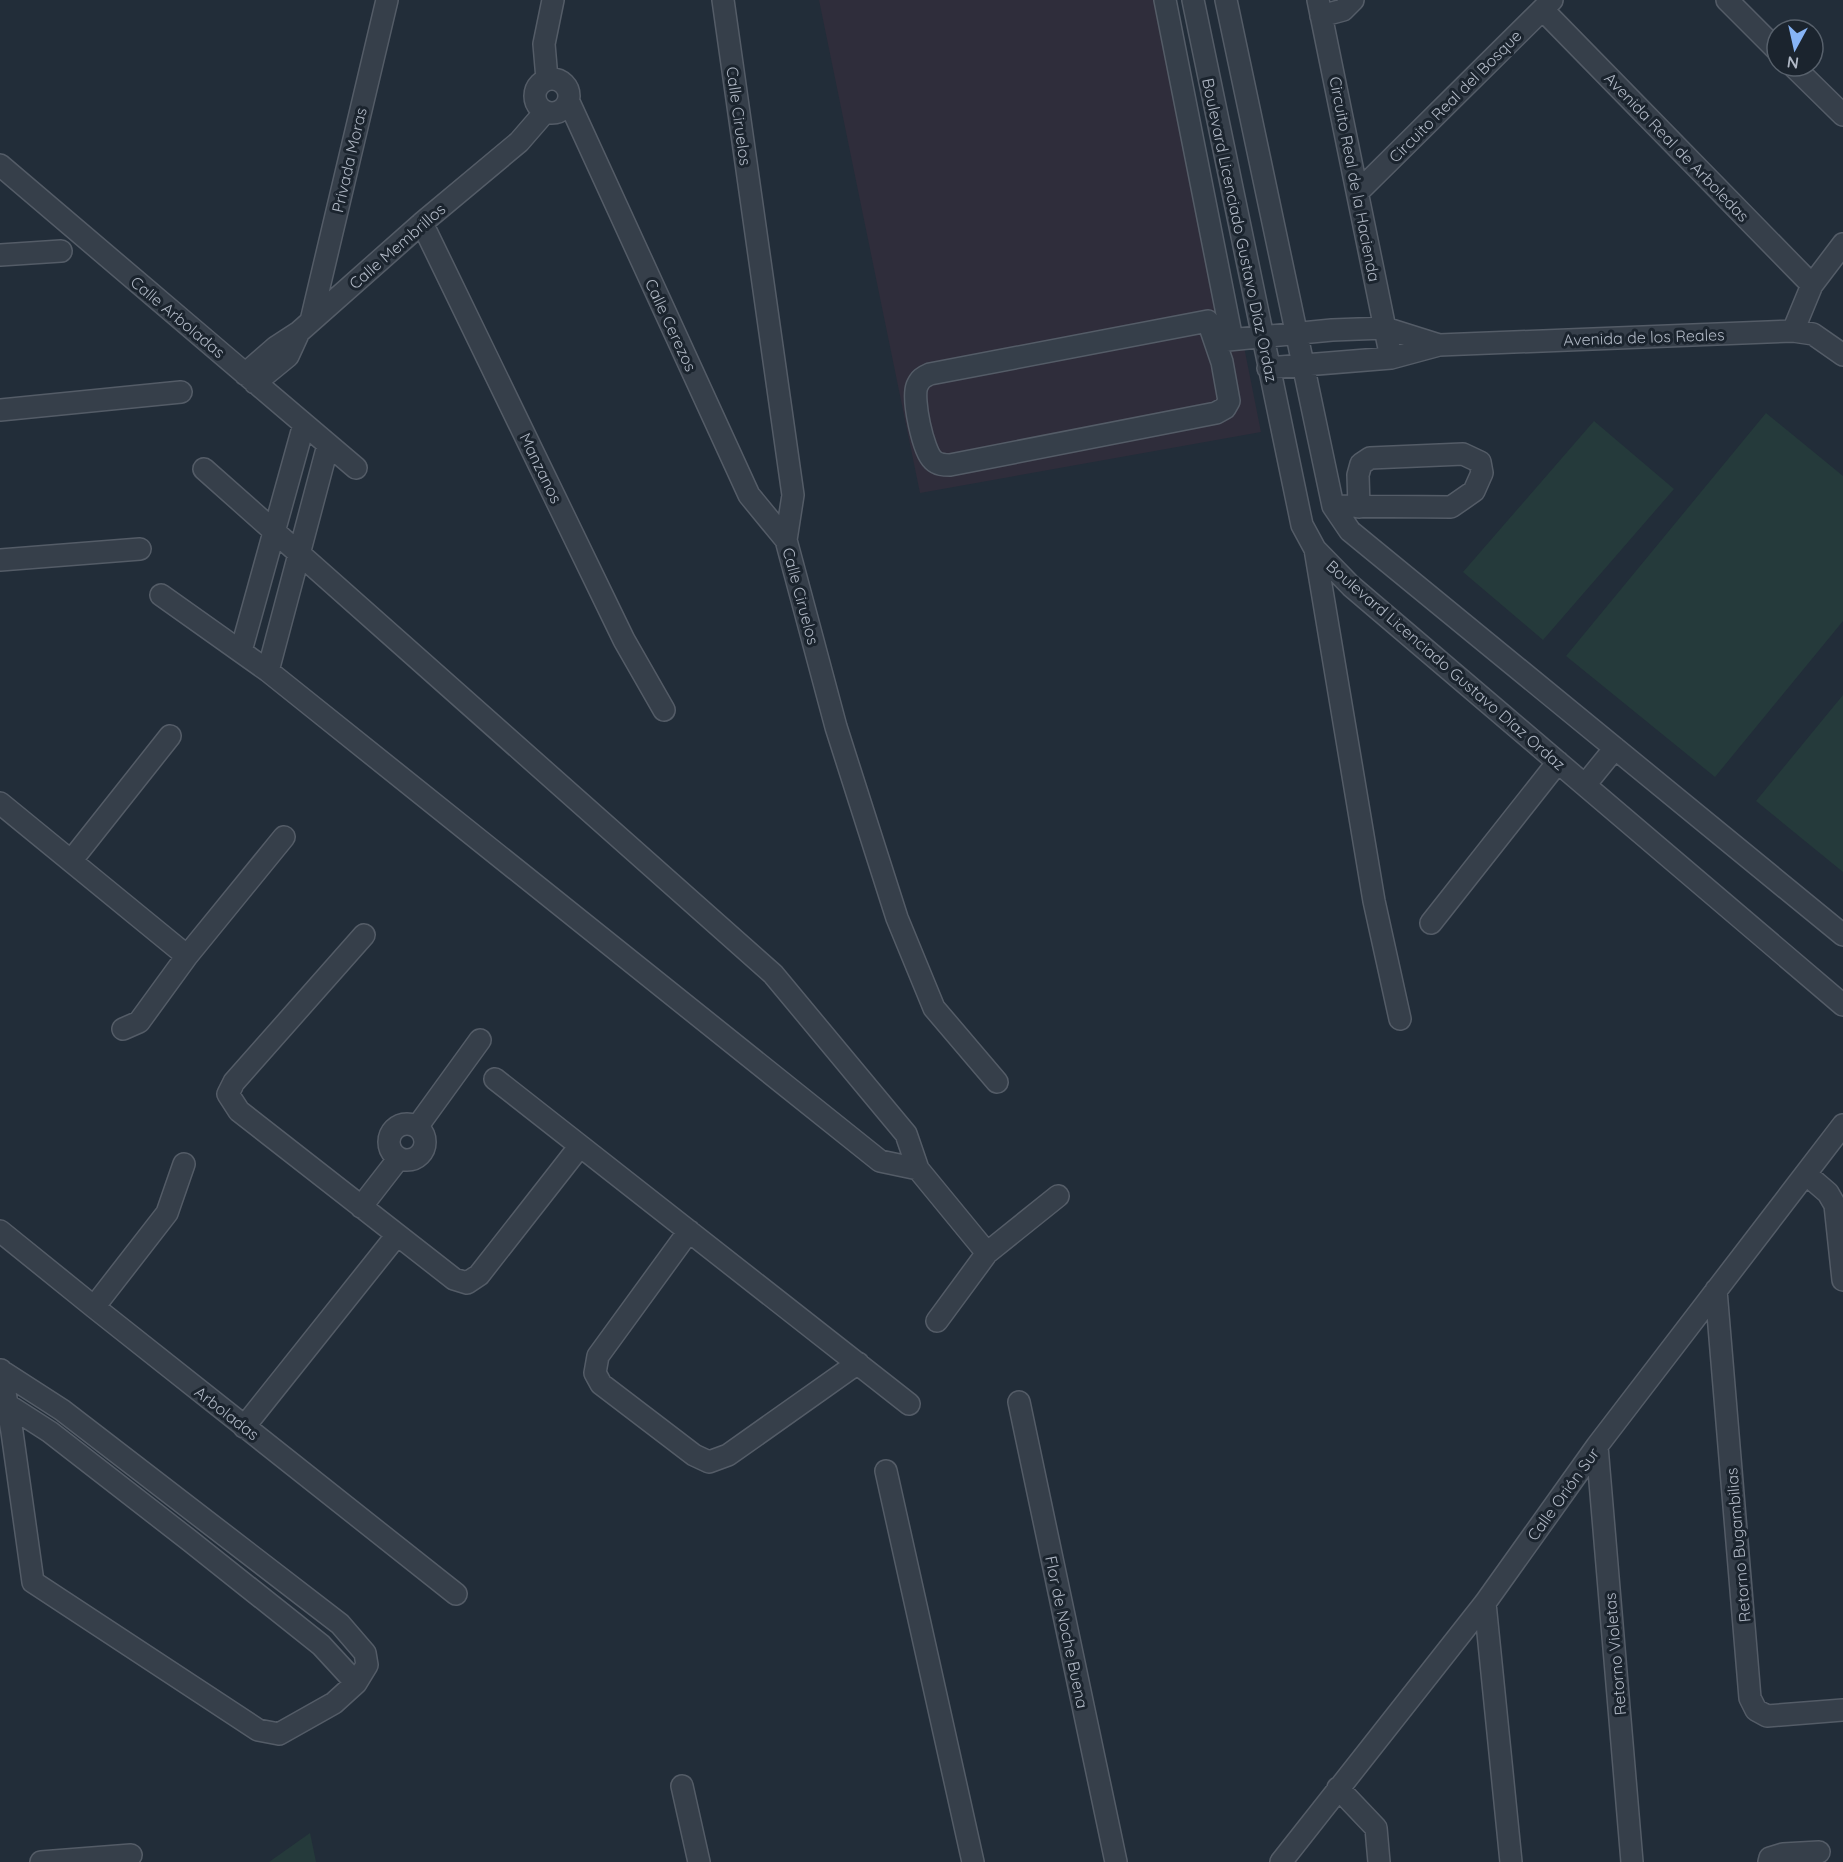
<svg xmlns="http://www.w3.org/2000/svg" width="1843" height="1862" font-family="Quicksand,sans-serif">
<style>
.medical{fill:#2f2d3b}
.green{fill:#253a3b}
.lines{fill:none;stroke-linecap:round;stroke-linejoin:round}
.minor-casing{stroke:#545c67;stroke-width:24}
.minor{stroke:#363f4a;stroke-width:21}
.labels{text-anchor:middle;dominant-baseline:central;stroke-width:6;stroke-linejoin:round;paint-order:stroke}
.street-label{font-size:16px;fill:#b1b9c6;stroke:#1b242e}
</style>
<rect width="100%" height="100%" fill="#222d39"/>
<!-- medical -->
<path class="medical" d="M819 0H1175L1261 432 920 493Z"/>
<!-- green -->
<path class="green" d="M1766 413 1843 476V621L1715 777 1566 656Z
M1594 421 1674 489 1543 640 1463 572Z
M1843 695V872L1756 801Z
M310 1833 316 1862H269Z"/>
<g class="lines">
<!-- minor casing -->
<g class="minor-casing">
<path id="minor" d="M723 0 793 495 786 540 836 727 897 918 934 1008 997 1082
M1165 0 1232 339
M1193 0 1302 525 1315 549 1351 586 1843 1005
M1226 0 1333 506 1350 531 1843 935
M1318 0 1391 358
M1727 0 1777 50
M1543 10 1812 285
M1321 16 1343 10 1353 0
M1793 66 1843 115
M547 79 544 44 553 0
M535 96a17 17 0 1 1 34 0a17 17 0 1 1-34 0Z
M569 102 749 495 786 540
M0 165 356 468
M1358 192 1552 0
M422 223 624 640 664 710
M0 255 61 251
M311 321 387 0
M1208 321 1222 362 1229 401 1225 408 1216 413 950 465C944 465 938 465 933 460 923 451 912 399 917 386 920 379 923 377 930 374Z
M1793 331 1812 285 1843 244
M1218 341 1332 330 1385 328 1439 345
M1268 368 1391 358 1439 345 1793 331 1813 334 1843 355
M245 374 276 347 299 332 422 223 519 142 545 112
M255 383 288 356 299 332
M0 410 181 392
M204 469 773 974 906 1134 918 1169 987 1253
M1333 506 1451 507 1474 491 1482 473 1480 462 1463 454 1370 458 1361 464 1358 475 1359 507
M1315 549 1374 901 1400 1019
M0 560 140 549
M161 595 268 671 880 1161 918 1169
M241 651 304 424
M268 671 328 445
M1585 785 1615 748
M0 803 187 956
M71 861 170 736
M1431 923 1558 762
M364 935 234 1082 228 1094 239 1111 454 1279 467 1283 479 1275 580 1146
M123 1029 139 1022 187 956 284 837
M495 1079 909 1404
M389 1142a18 18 0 1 1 36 0a18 18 0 1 1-36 0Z
M417 1127 480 1040
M1806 1174 1828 1193 1835 1205 1843 1280
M361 1207 399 1158
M0 1231 94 1307 456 1594
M689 1231 598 1356 595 1373 601 1384 694 1455 709 1462 728 1455 858 1363
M1716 1290 1750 1698 1756 1710 1767 1716 1843 1710
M94 1307 167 1213 184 1164
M937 1321 987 1253 1058 1196
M0 1370 62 1410 340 1624 365 1653 367 1665 356 1683 334 1703 279 1734 258 1730 33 1582 12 1432 1 1370
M1019 1402 1116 1862
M8 1405 50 1432 189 1540 321 1645 356 1683
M244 1427 397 1235
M1597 1446 1632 1862
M886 1471 973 1862
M1485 1603 1511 1862
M682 1786 699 1862
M1338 1788 1376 1828 1379 1862
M41 1862 131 1855
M1281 1862 1485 1603 1597 1446 1843 1125
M1769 1862 1770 1858 1783 1854 1819 1852"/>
</g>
<!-- minor -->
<use href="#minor" class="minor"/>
</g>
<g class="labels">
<!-- street labels -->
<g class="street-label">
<text transform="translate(1455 96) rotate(-45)">Circuito Real del Bosque</text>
<text transform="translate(739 116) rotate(82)">Calle Ciruelos</text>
<text transform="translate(1677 147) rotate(46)">Avenida Real de Arboledas</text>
<text transform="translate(349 160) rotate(-77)">Privada Moras</text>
<text transform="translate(1355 179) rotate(79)">Circuito Real de la Hacienda</text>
<text transform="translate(1240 230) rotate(78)">Boulevard Licenciado Gustavo Díaz Ordaz</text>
<text transform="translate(397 246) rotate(-41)">Calle Membrillos</text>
<text transform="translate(178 317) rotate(40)">Calle Arboladas</text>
<text transform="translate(671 325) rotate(65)">Calle Cerezos</text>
<text transform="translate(1644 337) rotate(-2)">Avenida de los Reales</text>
<text transform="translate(541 468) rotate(64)">Manzanos</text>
<text transform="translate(801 596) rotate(75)">Calle Ciruelos</text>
<text transform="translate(1446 665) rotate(41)">Boulevard Licenciado Gustavo Díaz Ordaz</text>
<text transform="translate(227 1413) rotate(38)">Arboladas</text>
<text transform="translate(1563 1494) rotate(-54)">Calle Orión Sur</text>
<text transform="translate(1738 1545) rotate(-95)">Retorno Bugambilias</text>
<text transform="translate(1067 1632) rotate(78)">Flor de Noche Buena</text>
<text transform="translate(1615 1654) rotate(-95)">Retorno Violetas</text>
</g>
</g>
<!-- north arrow -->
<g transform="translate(1795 48) rotate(188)"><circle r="28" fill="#1b242e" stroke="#57606b" stroke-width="1.5"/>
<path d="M0-4.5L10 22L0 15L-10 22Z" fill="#87b4f5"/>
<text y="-9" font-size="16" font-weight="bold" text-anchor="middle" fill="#b1b9c6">N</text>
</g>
</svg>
